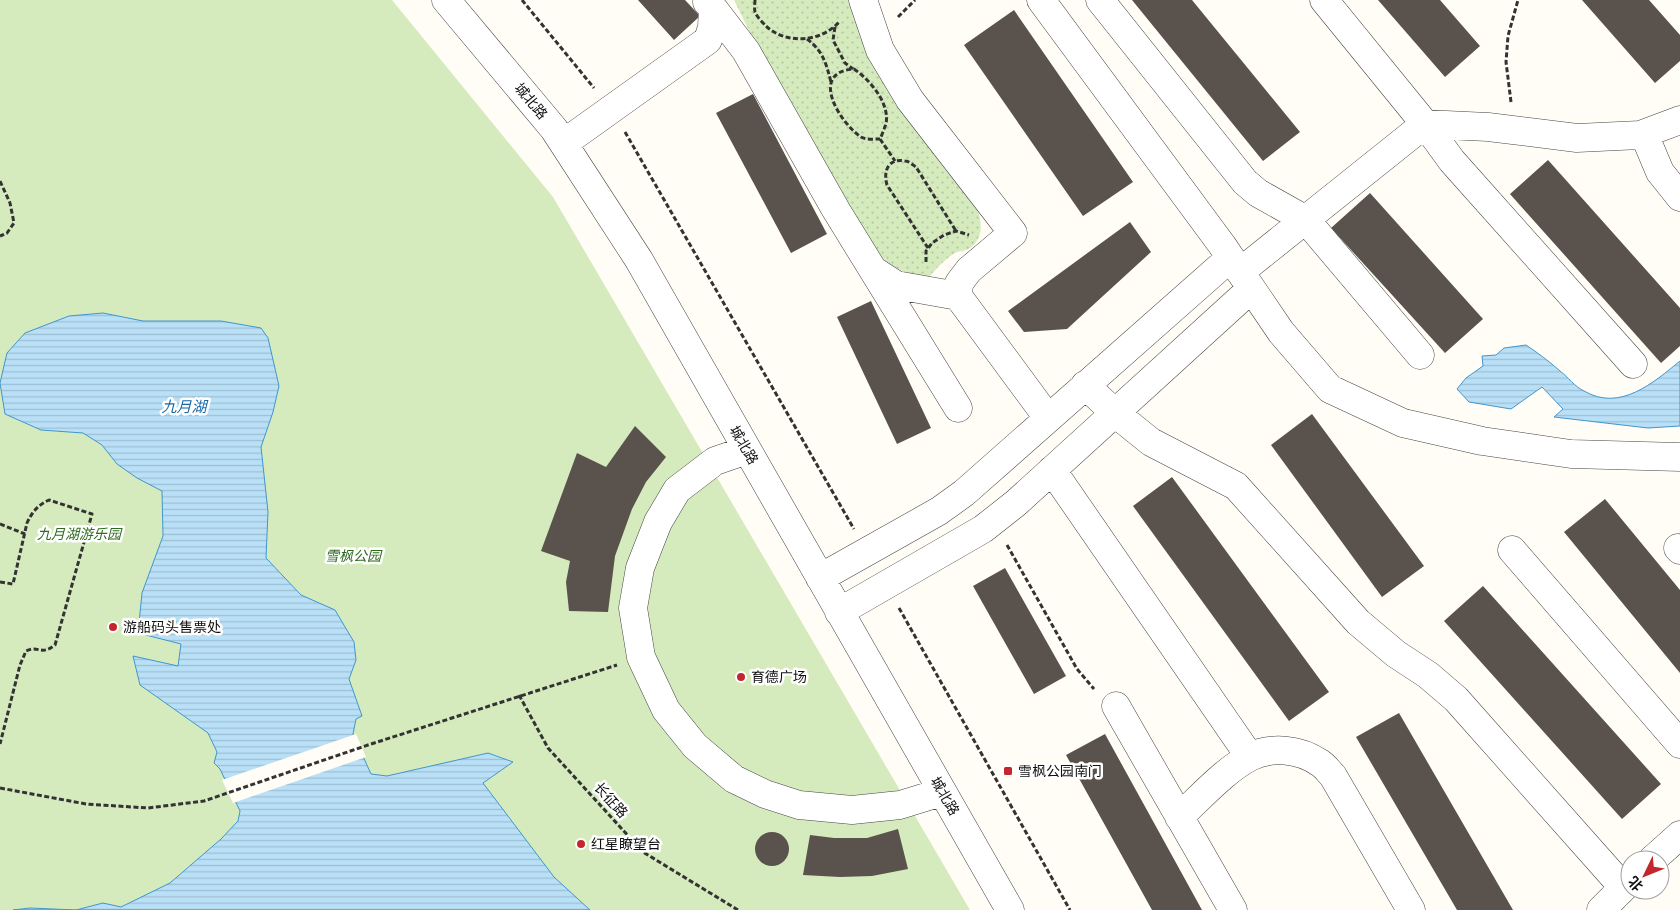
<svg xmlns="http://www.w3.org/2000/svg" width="1680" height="910" font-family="'Roboto Serif','Noto Sans SC',serif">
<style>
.grass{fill:url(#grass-dots)}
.park{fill:#d5ebbd}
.water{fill:url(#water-rules);stroke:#3f96cf}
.pier{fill:#fffdf5}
.building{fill:#5a524d}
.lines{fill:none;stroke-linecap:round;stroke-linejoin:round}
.minor-casing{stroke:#444;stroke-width:29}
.path{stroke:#333;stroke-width:3;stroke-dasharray:5 2.5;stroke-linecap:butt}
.minor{stroke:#fff;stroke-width:28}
.poi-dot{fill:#c4262e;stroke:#fff;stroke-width:2}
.labels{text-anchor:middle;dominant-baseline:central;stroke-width:5;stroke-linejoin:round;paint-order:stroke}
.street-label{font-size:14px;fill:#111;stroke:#fff}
.park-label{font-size:14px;font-style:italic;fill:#2f6b1f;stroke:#fff}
.poi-label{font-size:14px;fill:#111;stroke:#fff;text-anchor:start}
.water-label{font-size:15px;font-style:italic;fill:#1768a6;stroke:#fff}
</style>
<defs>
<pattern id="grass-dots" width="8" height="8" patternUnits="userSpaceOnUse" patternTransform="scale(1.25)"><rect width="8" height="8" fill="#d5ebbd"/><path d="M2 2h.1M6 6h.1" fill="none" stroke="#b6c8a1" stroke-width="1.8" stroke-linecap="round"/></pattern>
<pattern id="water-rules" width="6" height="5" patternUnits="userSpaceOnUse" patternTransform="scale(1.25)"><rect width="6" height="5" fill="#b9e0f7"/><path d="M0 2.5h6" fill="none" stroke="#9ebfd3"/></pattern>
</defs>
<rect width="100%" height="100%" fill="#fffdf5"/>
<!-- grass -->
<path class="grass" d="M734 0H853L975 202C981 218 986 236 970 248 966 251 959 251 955 253 945 259 937 268 929 277 902 274 889 266 870 246L765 63Z"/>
<!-- park -->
<path class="park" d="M0 0H392L553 197 970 910H0Z"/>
<!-- water -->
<path class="water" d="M103 313 143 321H221L261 328 268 338 279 386 273 412 261 447 268 512 266 558 301 595 335 610 354 642 356 660 349 679 362 716 356 719 353 734 371 774 387 776 488 753 513 762 483 783 554 877 590 910H13L30 908 76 910 103 903 121 907 170 883 221 839 238 821 240 811 220 769 214 763 217 752 208 733 140 685 133 656 178 666 181 644 138 633 142 593 163 536 162 491 137 478 117 464 102 445 83 433 41 430 5 414 0 383 7 353 25 333 69 316Z
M1526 345C1538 353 1550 362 1560 371 1568 377 1575 387 1584 391 1620 412 1653 383 1680 361V426L1648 428 1554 417 1563 409 1542 387 1511 409 1469 402 1457 389 1466 378 1483 366 1482 356 1496 355 1504 348Z"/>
<!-- pier -->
<path class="pier" d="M356 734 366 757 233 803 222 780Z"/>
<!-- building -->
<path class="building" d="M638 0H685L700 16 674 40Z
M1132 0H1192L1300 132 1263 161Z
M1378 0H1440L1480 46 1445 77Z
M1582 0H1649L1680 35V61L1655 83Z
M1014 10 1133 182 1083 216 964 45Z
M753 94 827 234 791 253 716 113Z
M1548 160 1680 308V346L1661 363 1510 194Z
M1370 193 1483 319 1445 353 1331 228Z
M1130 222 1151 252 1067 329 1024 332 1008 311Z
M871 301 931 428 897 444 837 317Z
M1312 414 1424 566 1382 597 1271 445Z
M635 426 666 457 646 482 632 509 615 556 608 612 569 611 566 582 570 561 541 551 577 453 606 467Z
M1172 477 1329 692 1289 721 1133 506Z
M1605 499 1680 590V673L1564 532Z
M1005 568 1066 676 1034 694 973 586Z
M1483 586 1661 784 1622 819 1444 621Z
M1399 713 1513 910H1457L1356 737Z
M1105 734 1202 910H1152L1066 755Z
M898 829 908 869 872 876 840 877 803 875 810 835 834 838H867Z
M755 849a17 17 0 1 1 34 0a17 17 0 1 1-34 0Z"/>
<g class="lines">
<!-- minor casing -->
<g class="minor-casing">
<path id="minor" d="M446 0 554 129 639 260 1010 910
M863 0 880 50 910 100 1013 233 969 270 959 283 958 296 1048 418
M1041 0 1222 245 1281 332 1330 389 1403 423 1482 441 1571 454 1680 457
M1100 0 1245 182 1258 193 1306 220 1420 355
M1324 0 1425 124 1452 161 1633 364
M713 8 746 51 836 210 958 408
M1644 134 1660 172 1680 197
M564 143 708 40 712 27 713 8 707 2
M876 272 896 285 958 296
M1240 272 1425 124 1488 127 1577 138 1640 135 1680 120
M1085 385 1115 413 1151 442 1236 486 1358 622 1396 654 1428 675 1456 699 1623 887
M747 450 715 461 677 490 658 522 640 568 633 608 641 657 666 710 695 746 734 779 765 794 799 805 852 810 900 805 942 792
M1052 470 1250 757
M1678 548 1680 550
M1512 550 1680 744
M820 578 939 511 964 493 1230 258
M839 612 983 529 1016 503 1251 289
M1116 706 1233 910
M1179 817C1201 797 1225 770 1250 757 1271 746 1300 749 1320 763 1325 766 1329 772 1333 776L1411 910
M1652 860 1680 835
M1601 910 1630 881"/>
</g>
<!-- path -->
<path class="path" d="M522 0 594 88
M755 0C755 3 754 8 755 12 757 17 763 23 767 27 788 45 822 42 840 21
M898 17 915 0
M835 27 833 40 845 63 853 69
M807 39C823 51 826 63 831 82
M854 69C870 80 890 103 886 124 884 129 882 135 880 139 874 139 866 140 861 137 840 123 808 72 854 69Z
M1511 102 1506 62 1508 36 1518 0
M625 132 854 529
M880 139 895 161
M0 181 10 203 14 223 7 233 0 236
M928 248 887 185C883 171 888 158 905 161 909 161 913 165 916 167L956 231
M926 262V251L932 243 944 235 956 231 969 235
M0 524 25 534
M1007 545 1077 669 1094 689
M0 582 13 584 27 523C32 512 38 505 49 500L92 514 55 645C41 656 39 645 26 651L20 665 0 744
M899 608 1070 910
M519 695 548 748 643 852 738 910
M0 788 86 804 148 808 204 801 368 745 617 665"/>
<!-- minor -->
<use href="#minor" class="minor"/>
</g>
<!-- markers -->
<g class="poi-dot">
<circle cx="113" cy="627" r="5"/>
<circle cx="741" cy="677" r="5"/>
<rect x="1003" y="766" width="10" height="10" rx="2.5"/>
<circle cx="581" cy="844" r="5"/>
</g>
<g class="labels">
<!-- street labels -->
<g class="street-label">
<text transform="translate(531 101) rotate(50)">城北路</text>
<text transform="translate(744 445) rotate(60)">城北路</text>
<text transform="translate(945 796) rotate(60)">城北路</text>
<text transform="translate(611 800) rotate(48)">长征路</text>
</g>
<!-- park labels -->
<g class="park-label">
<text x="79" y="534">九月湖游乐园</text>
<text x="353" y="556">雪枫公园</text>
</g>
<!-- poi labels -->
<g class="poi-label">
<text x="123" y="627">游船码头售票处</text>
<text x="751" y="677">育德广场</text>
<text x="1018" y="771">雪枫公园南门</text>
<text x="591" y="844">红星瞭望台</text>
</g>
<!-- water labels -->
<g class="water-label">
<text x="184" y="407">九月湖</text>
</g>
</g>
<!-- north arrow -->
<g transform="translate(1645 875) rotate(227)"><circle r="24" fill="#ffffff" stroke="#a0a0a0"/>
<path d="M0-4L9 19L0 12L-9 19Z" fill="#c4262e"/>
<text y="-8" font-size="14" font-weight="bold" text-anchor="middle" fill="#111111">北</text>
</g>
</svg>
